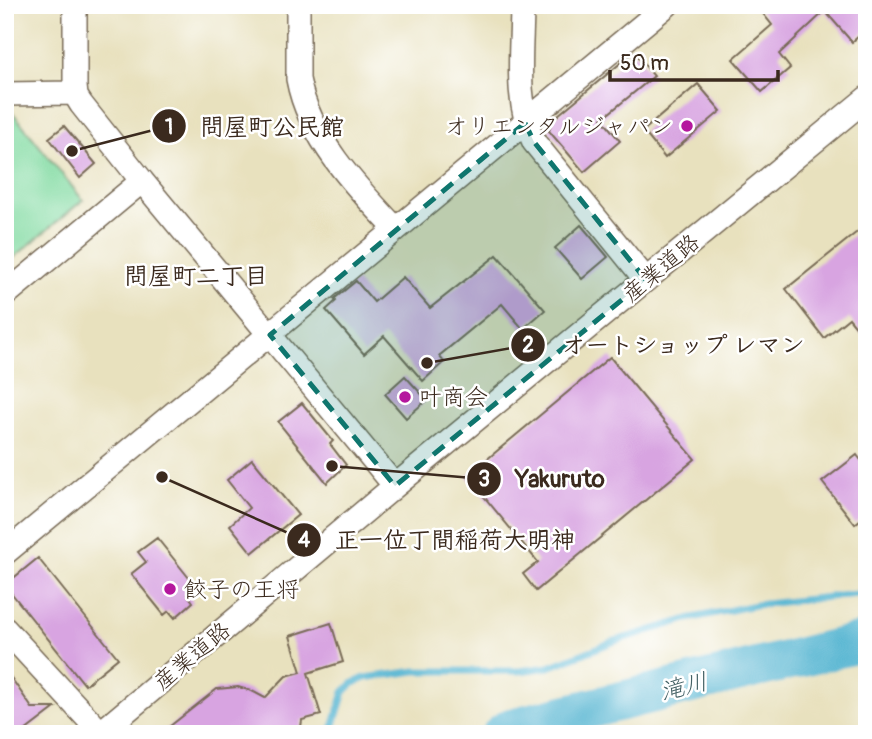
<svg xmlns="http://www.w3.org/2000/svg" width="872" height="739" font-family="Pangolin,'Klee One',sans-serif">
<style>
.green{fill:#80daa0;stroke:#5e825f;stroke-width:2}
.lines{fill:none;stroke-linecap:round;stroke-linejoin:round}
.stream{stroke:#52b4d0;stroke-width:7}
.river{stroke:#52b4d0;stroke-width:40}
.building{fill:#d8a4e1}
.minor-casing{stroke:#786a56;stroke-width:26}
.minor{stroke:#fff;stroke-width:23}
.marked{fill:#0f766e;fill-opacity:0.2;stroke:#0f766e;stroke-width:5;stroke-dasharray:14 9;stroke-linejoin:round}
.poi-dot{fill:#b5179e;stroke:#fff;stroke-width:2.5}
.labels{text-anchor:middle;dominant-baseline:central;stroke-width:5;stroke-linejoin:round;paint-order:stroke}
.poi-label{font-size:23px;fill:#3b2a1e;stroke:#fff;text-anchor:start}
.street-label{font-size:23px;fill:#3b2a1e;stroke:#fff}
.neighbourhood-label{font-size:24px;font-weight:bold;fill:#3b2a1e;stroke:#fff}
.water-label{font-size:24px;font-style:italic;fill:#446165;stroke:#fff}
.leader{fill:none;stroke:#3b2a1e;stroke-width:2.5}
.callout-dot{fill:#3b2a1e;stroke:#fff;stroke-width:2.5}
.mark-label{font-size:21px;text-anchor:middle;font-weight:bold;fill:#fff}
.callout-label{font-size:24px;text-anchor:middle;font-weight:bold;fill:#3b2a1e;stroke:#fff;stroke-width:5;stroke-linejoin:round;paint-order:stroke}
</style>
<rect width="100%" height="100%" fill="#fff"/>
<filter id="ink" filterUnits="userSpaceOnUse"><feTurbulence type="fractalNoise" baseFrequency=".0143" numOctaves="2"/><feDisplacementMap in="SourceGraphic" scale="14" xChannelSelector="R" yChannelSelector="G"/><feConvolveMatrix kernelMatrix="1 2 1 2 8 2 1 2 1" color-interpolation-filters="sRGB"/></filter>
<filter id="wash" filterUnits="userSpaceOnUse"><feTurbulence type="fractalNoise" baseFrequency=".00686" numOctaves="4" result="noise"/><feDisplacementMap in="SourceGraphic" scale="28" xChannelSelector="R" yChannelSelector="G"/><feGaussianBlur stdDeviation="1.57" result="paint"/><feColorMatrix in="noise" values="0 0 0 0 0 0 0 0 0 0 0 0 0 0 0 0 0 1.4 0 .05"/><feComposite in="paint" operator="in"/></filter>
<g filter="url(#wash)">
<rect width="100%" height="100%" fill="#e8e1be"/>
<!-- green -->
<path class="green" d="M5 108H9L83 200 5 265Z"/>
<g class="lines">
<!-- stream -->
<path class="stream" d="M331 734 344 692 352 684 365 678 416 671H519L549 667 615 641 688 619 755 605 867 593"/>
<!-- river -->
<path class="river" d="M502 734 511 728 867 641"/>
</g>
<g id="blocks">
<!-- building -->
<path class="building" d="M756 5H867V29L852 42 825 11 779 54 790 68 762 92 733 59 772 25Z
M634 52 654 76 602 119 620 141 584 172 549 131 552 120Z
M698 84 721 111 665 158 643 131Z
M64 126 96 164 80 178 49 138Z
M867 224V340L849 318 824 338 786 289Z
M581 225 608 257 582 279 555 248Z
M497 255 545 310 523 329 502 304 439 356 444 362 423 381 384 336 364 354 326 310 336 301 334 299 356 281 374 302 403 277 430 308Z
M610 357 695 459 536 591 523 574 538 562 467 476Z
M405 376 427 400 406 418 385 394Z
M302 403 333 441 330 444 346 465 327 483 278 422Z
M857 455 867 468V514L855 524 822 482Z
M252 459 298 515 252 553 230 525 249 508 227 480Z
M157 538 197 588 188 595 193 602 175 618 169 611 164 615 131 574 146 562 138 552Z
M38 558 118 658 85 685 5 585Z
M331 623 343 662 308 673 321 715 302 720 300 734H160L217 689 238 687 252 691 265 698 286 676 301 672 290 636Z
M5 669 32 708H55L21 734H5Z"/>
</g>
</g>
<g filter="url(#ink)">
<use href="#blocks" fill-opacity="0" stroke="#786a56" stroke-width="2"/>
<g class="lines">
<!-- minor casing -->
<g class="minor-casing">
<path id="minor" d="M75 5V86L76 96 81 104 142 181 395 486
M298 5V79C309 138 356 187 396 229
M522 5C522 50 514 101 534 142L646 280
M5 94 73 93 76 96
M5 295 142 181
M5 553 667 5
M5 629 102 734
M99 734 395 486 867 98"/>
</g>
<!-- minor -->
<use href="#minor" class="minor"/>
</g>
</g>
<!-- marked area -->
<path class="marked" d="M525 123 534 142 646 280 395 486 270 335Z"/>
<!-- markers -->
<g class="poi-dot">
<circle cx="687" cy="126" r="7"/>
<circle cx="405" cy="397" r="7"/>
<circle cx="170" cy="589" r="7"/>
</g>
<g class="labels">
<!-- poi labels -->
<g class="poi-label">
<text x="673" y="126" text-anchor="end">オリエンタルジャパン</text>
<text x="419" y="397">叶商会</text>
<text x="184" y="589">餃子の王将</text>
</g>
<!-- street labels -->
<g class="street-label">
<text transform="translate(661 268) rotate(-40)">産業道路</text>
<text transform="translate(192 656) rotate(-40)">産業道路</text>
</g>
<!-- neighbourhood labels -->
<g class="neighbourhood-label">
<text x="196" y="276">問屋町二丁目</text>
</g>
<!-- water labels -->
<g class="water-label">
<text transform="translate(684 687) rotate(-14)">滝川</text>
</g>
</g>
<!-- callouts -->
<path class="leader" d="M72 151L169 126M427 363L528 345M332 466L484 479M162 477L304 540"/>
<g class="callout-dot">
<circle cx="72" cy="151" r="7"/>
<circle cx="427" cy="363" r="7"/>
<circle cx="332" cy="466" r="7"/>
<circle cx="162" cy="477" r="7"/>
<circle cx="169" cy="126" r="18"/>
<circle cx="528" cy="345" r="18"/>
<circle cx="484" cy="479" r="18"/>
<circle cx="304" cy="540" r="18"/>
</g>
<g class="mark-label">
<text x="169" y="134">1</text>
<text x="528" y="352">2</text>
<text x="484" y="486">3</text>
<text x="304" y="547">4</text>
</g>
<g class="callout-label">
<text x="272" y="135">問屋町公民館</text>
<text x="683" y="353">オートショップ レマン</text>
<text x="560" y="487">Yakuruto</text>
<text x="455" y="548">正一位丁間稲荷大明神</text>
</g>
<!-- margin -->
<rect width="872" height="739" fill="none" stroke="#fff" stroke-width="28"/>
<!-- scale -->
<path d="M610 70v10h168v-10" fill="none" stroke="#3b2a1e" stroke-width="3.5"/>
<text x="620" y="70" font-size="21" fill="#3b2a1e" stroke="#ffffff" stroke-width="5" paint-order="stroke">50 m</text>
</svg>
